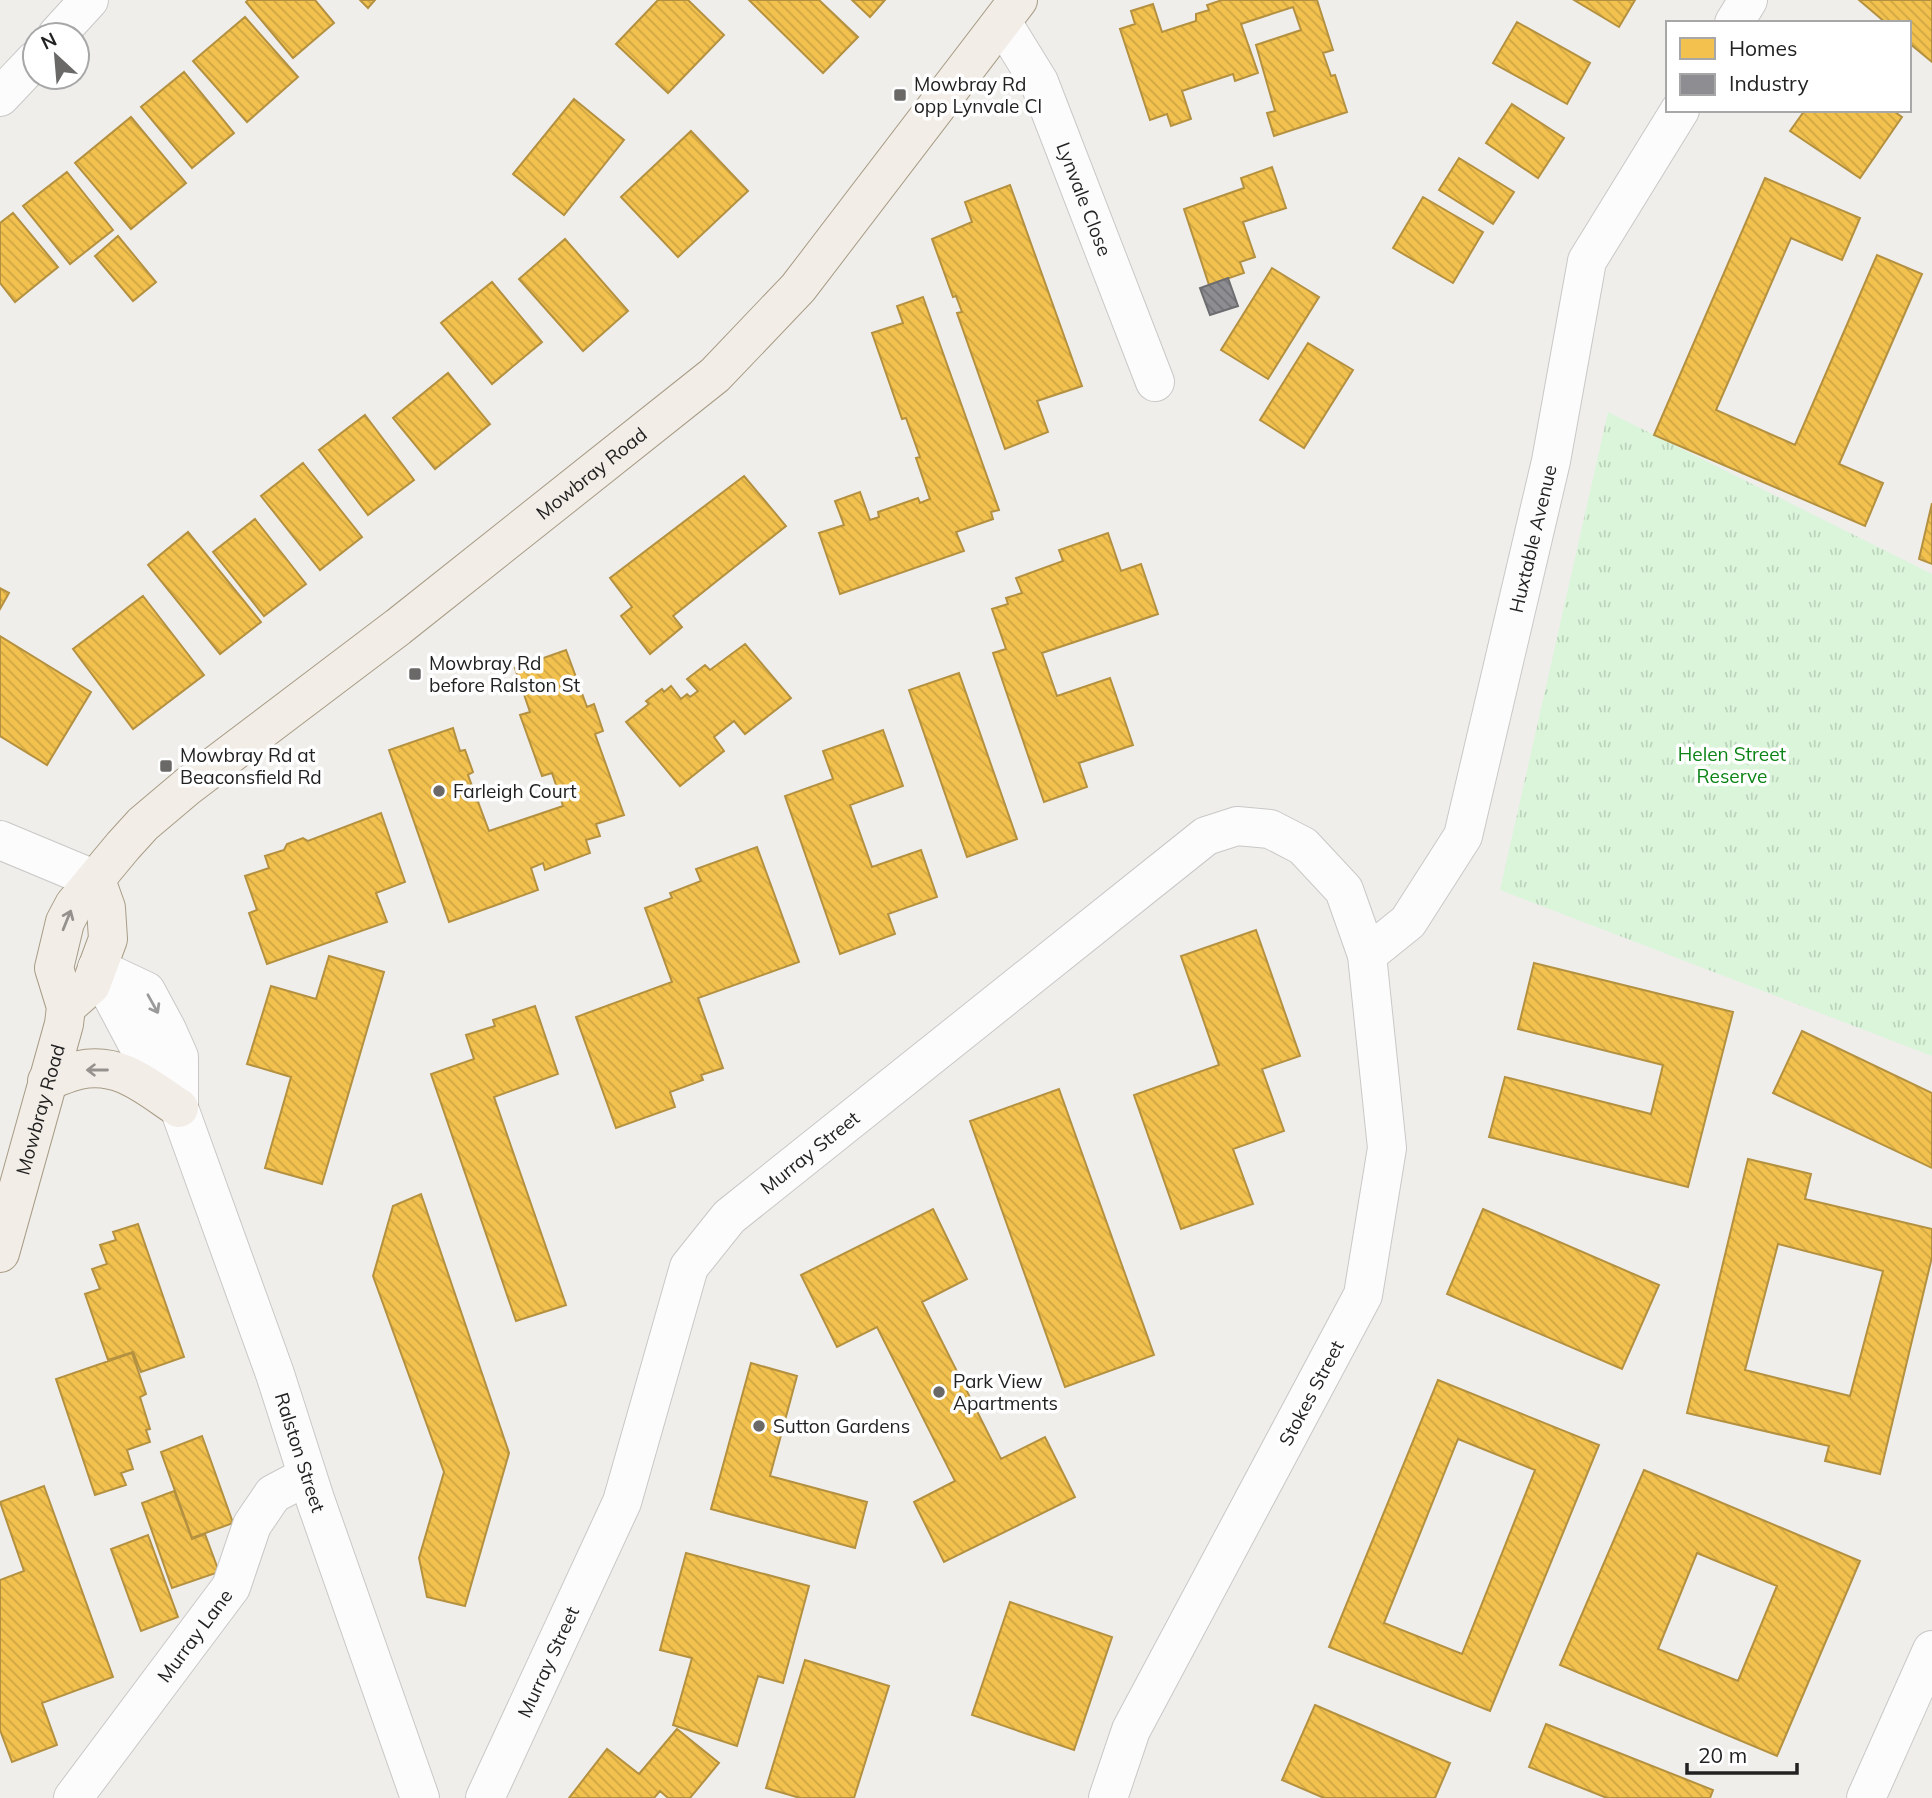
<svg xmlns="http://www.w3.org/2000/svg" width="1932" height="1798" font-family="Mulish,sans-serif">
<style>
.park{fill:url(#park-tufts)}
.homes{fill:url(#homes-back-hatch);stroke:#b49141;stroke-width:2;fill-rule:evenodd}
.industry{fill:url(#industry-back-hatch);stroke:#6d6d70;stroke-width:2}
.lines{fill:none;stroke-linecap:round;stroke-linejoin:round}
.minor-casing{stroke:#c9c8c7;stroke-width:40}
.major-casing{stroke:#a79c86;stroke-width:40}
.minor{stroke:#fdfcfc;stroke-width:38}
.major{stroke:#f3ede7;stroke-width:38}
.oneway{stroke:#95928e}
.oneway2{stroke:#9a9a9a}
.poi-dot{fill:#6a6968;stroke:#fff;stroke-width:2.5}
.labels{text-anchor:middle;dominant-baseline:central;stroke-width:7;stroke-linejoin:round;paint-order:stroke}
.poi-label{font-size:19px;fill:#222;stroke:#fff;text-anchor:start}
.street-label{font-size:19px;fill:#222;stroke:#fff}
.park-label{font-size:19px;fill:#0c8416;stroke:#fff}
</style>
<defs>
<pattern id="park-tufts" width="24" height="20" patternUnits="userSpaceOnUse" patternTransform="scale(1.75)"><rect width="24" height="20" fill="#daf5da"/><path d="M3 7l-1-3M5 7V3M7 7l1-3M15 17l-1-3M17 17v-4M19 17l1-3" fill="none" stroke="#bbd2bb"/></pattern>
<pattern id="homes-back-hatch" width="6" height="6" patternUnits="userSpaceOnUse" patternTransform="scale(1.75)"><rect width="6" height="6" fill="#f2c14e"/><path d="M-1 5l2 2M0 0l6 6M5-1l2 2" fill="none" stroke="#cfa644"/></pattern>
<pattern id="industry-back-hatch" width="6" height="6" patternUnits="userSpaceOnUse" patternTransform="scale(1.75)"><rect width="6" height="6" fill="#8d8d92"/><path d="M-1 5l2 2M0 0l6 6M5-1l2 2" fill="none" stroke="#737377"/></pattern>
</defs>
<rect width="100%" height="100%" fill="#f0eeeb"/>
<!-- park -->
<path class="park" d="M1608 412 1932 574V1056L1500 890Z"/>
<!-- homes -->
<path class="homes" d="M248 0H315L334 23 293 58 246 2Z
M360 0H375L368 8Z
M658 0H688L724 35 668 93 616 44Z
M749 0H819L858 37 823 73Z
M852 0H885L870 17Z
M1222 0H1317L1333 50 1323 53 1331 76 1335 75 1347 112 1274 136 1267 113 1275 111 1256 45 1301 30 1293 7 1241 24 1258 73 1235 81 1233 74 1182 91 1191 119 1171 126 1167 114 1150 120 1120 29 1135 24 1131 11 1153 4 1162 32 1196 21V14L1209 10 1207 5Z
M1574 0H1635L1619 27Z
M1859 0H1932V62L1909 43V23H1886Z
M245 17 298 77 247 122 193 61Z
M1517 22 1590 63 1567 104 1493 63Z
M184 72 234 133 192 168 141 107Z
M574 99 624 140 564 215 513 174Z
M1512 104 1564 138 1538 178 1486 143Z
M1805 110H1892L1902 117 1860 178 1790 131Z
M131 117 186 183 131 229 75 163Z
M691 131 748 191 678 257 621 197Z
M1459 158 1514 192 1493 224 1439 190Z
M1272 167 1286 208 1243 222 1255 257 1240 262 1244 273 1209 285 1184 209 1244 188 1241 178Z
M67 172 113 230 70 264 23 206Z
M1765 178 1860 218 1842 260 1791 238 1716 410 1795 445 1877 255 1922 274 1839 464 1883 483 1865 526 1654 435Z
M1010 185 1082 386 1037 401 1048 432 1005 449 957 313 962 312 956 296 953 297 932 239 972 222 965 202Z
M1423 197 1483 232 1453 283 1393 248Z
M13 213 58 267 15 302 0 283V223Z
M118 236 156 282 133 301 95 256Z
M565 239 628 311 583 351 519 279Z
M1272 268 1319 297 1268 379 1221 350Z
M492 282 542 342 492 384 441 323Z
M923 297 999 510 991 512 993 519 956 532 964 551 840 594 819 533 844 525 835 501 860 492 870 520 879 517 878 512 918 498 920 503 930 499 916 458 920 457 906 418 902 419 872 333 903 323 897 306Z
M1308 343 1353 370 1304 448 1260 420Z
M448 373 490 424 435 469 393 418Z
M365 415 414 480 368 515 319 450Z
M303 463 362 537 320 570 261 496Z
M744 476 786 526 673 616 682 627 650 654 621 616 632 607 610 578Z
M1932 503V564L1919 559Z
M255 519 306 584 264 616 213 552Z
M188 532 261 622 220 654 148 565Z
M1108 533 1121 571 1141 564 1158 614 1042 653 1057 696 1110 678 1133 745 1079 763 1087 787 1044 802 993 653 1006 649 992 609 1008 604 1006 598 1022 593 1016 578 1063 561 1059 550Z
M0 588 9 593 0 609Z
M143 596 204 675 133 729 73 649Z
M0 636 91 692 47 765 0 736Z
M745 644 791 698 745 734 734 721 714 737 724 751 680 786 626 722 649 704 646 701 662 689 664 692 671 686 681 699 687 694 690 697 698 691 687 679 705 665 710 670Z
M566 650 587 707 594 704 603 731 595 734 624 815 596 824 600 836 586 840 590 853 545 870 543 863 531 868 538 890 449 922 389 750 453 728 460 751 465 750 473 772 468 775 489 831 563 806 552 773 542 776 520 715 530 712 515 668Z
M959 673 1017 839 967 857 909 690Z
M883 730 903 786 850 805 872 867 921 850 937 897 888 914 895 934 840 954 785 796 833 779 823 751Z
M381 813 405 882 376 893 387 922 267 964 249 913 257 910 245 876 269 868 265 856 284 850 287 844 303 838 308 841Z
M757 847 799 962 698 998 723 1068 701 1075 703 1080 670 1092 675 1107 616 1128 576 1017 672 982 645 908 672 898 670 893 701 881 696 869Z
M1256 930 1300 1056 1262 1069 1284 1131 1233 1149 1253 1204 1181 1229 1134 1095 1219 1065 1181 956Z
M329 956 384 972 322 1184 265 1168 291 1077 247 1064 271 986 316 999Z
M1534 963 1733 1012 1688 1187 1489 1137 1505 1077 1651 1114 1663 1065 1518 1029Z
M535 1006 558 1074 494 1097 566 1305 516 1321 431 1074 474 1059 466 1035 495 1026 493 1020Z
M1802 1031 1932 1093V1168L1773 1093Z
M1059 1089 1154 1355 1065 1387 970 1121Z
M1748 1159 1811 1174 1805 1199 1932 1229V1257L1880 1474 1825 1461 1829 1446 1687 1413ZM1778 1244 1883 1271 1850 1396 1745 1370Z
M421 1194 509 1453 465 1606 427 1597 419 1558 444 1472 373 1276 393 1206Z
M933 1209 967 1279 922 1302 1001 1459 1045 1437 1075 1497 944 1562 914 1502 955 1481 877 1327 837 1347 801 1275Z
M1483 1209 1659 1285 1622 1369 1447 1294Z
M138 1224 184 1357 141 1372 133 1352 108 1360 85 1294 100 1289 92 1269 107 1264 100 1245 116 1240 113 1232Z
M132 1353 146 1394 140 1397 150 1429 146 1430 150 1442 127 1450 133 1469 121 1473 126 1485 95 1495 56 1379Z
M751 1363 797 1376 770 1476 867 1502 855 1548 711 1509Z
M1438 1380 1599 1445 1490 1711 1329 1647ZM1458 1439 1535 1470 1462 1654 1384 1623Z
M202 1436 233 1523 192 1538 161 1452Z
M1644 1470 1860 1561 1777 1756 1560 1665ZM1697 1553 1777 1586 1738 1681 1658 1649Z
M44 1486 113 1677 42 1703 57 1745 12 1762 0 1730V1580L24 1571 0 1502Z
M174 1491 192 1539 205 1534 219 1572 172 1588 142 1503Z
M148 1535 178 1617 141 1631 111 1549Z
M686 1553 809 1586 783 1683 758 1676 737 1746 673 1725 692 1658 660 1650Z
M1010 1602 1112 1637 1074 1750 972 1715Z
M805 1660 889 1686 854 1798H800L766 1788Z
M1315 1705 1450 1763 1435 1798H1324L1282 1780Z
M1546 1724 1713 1790 1710 1798H1607L1529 1767Z
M677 1729 719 1763 690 1798H668L660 1791 654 1798H569L607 1749 639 1774Z"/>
<!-- industry -->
<path class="industry" d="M1228 278 1238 306 1210 315 1200 288Z"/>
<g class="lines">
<!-- minor casing -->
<g class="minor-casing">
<g id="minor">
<path id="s1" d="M1002 22 1039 82 1155 382"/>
<path d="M1734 23 1748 0"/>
<path d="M57 35 89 0"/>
<path d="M0 97 35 60"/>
<path d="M0 840 96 880"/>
<path id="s2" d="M1367 955 1408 922 1463 836 1551 461 1587 261 1680 110"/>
<path id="s3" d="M97 968 146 991 167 1030 179 1057V1108L275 1374 315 1499 420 1798"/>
<path d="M97 968 157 1081 179 1108"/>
<path id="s4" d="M73 1798 231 1587 252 1525 273 1494 307 1476"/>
<path id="s5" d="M485 1798 622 1502 689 1267 729 1217 1206 836 1237 826 1270 829 1303 846 1344 890 1367 955 1387 1148 1363 1295 1131 1730 1108 1798"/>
<path d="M1866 1798 1932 1650"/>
</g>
</g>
<!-- major casing -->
<g class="major-casing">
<g id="major">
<path d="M66 1007 91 985 108 939 106 908 96 880"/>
<path d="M47 1081C57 1078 68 1072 79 1070 120 1061 147 1087 179 1108"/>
<path id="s6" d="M0 1253 64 1024 66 1007 54 968 65 922 74 905 123 846 143 824 188 786 398 627 715 375 798 288 1018 0"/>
</g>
</g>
<!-- minor -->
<use href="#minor" class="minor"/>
<!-- major -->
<use href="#major" class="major"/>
</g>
<!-- one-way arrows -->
<defs><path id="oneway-shaft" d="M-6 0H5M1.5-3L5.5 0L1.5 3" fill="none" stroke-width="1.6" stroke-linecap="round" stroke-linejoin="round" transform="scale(1.75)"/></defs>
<g class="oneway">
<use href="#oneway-shaft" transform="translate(67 920) rotate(-68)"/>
<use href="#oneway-shaft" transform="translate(97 1070) rotate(-180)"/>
</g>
<use class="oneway2" href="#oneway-shaft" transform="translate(153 1004) rotate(61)"/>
<!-- markers -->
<g class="poi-dot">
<rect x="893" y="88" width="14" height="14" rx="3.5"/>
<rect x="408" y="667" width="14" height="14" rx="3.5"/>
<rect x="159" y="759" width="14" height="14" rx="3.5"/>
<circle cx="439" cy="791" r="7"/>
<circle cx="939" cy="1392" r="7"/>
<circle cx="759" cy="1426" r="7"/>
</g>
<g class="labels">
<!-- poi labels -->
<g class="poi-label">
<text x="914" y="84">Mowbray Rd<tspan x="914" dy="22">opp Lynvale Cl</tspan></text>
<text x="429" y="663">Mowbray Rd<tspan x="429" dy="22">before Ralston St</tspan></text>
<text x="180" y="755">Mowbray Rd at<tspan x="180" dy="22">Beaconsfield Rd</tspan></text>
<text x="453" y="791">Farleigh Court</text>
<text x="953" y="1381">Park View<tspan x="953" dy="22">Apartments</tspan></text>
<text x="773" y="1426">Sutton Gardens</text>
</g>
<!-- street labels -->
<g class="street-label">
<text stroke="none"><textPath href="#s1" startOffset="196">Lynvale Close</textPath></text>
<text stroke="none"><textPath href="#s6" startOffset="1038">Mowbray Road</textPath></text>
<text stroke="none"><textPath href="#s2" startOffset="460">Huxtable Avenue</textPath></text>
<text stroke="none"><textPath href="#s6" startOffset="149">Mowbray Road</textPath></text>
<text stroke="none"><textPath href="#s5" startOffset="738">Murray Street</textPath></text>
<text transform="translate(1311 1393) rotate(-62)">Stokes Street</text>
<text stroke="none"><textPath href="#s3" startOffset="544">Ralston Street</textPath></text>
<text stroke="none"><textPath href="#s4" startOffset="203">Murray Lane</textPath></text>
<text stroke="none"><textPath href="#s5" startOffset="150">Murray Street</textPath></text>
</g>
<!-- park labels -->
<g class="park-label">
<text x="1732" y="754">Helen Street<tspan x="1732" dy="22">Reserve</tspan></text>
</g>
</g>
<!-- legend -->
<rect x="1666" y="21" width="245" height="91" fill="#ffffff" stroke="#a7a7a7" stroke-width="2"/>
<rect x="1680" y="38" width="35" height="21" fill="#f2c14e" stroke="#a7a7a7" stroke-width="2"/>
<text x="1729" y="56" font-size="21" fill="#222222">Homes</text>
<rect x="1680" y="74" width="35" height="21" fill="#8d8d92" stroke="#a7a7a7" stroke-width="2"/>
<text x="1729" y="91" font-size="21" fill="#222222">Industry</text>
<!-- north arrow -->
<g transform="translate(56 56) rotate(334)"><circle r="33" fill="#ffffff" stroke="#a7a7a7" stroke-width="2"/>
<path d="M0-5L12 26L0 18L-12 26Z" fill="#6a6968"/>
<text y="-10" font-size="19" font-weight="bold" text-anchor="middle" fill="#222222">N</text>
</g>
<!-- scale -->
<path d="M1687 1763v10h110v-10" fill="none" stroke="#222222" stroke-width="3.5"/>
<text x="1698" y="1763" font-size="21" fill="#222222" stroke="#ffffff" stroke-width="5" paint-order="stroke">20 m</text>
</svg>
